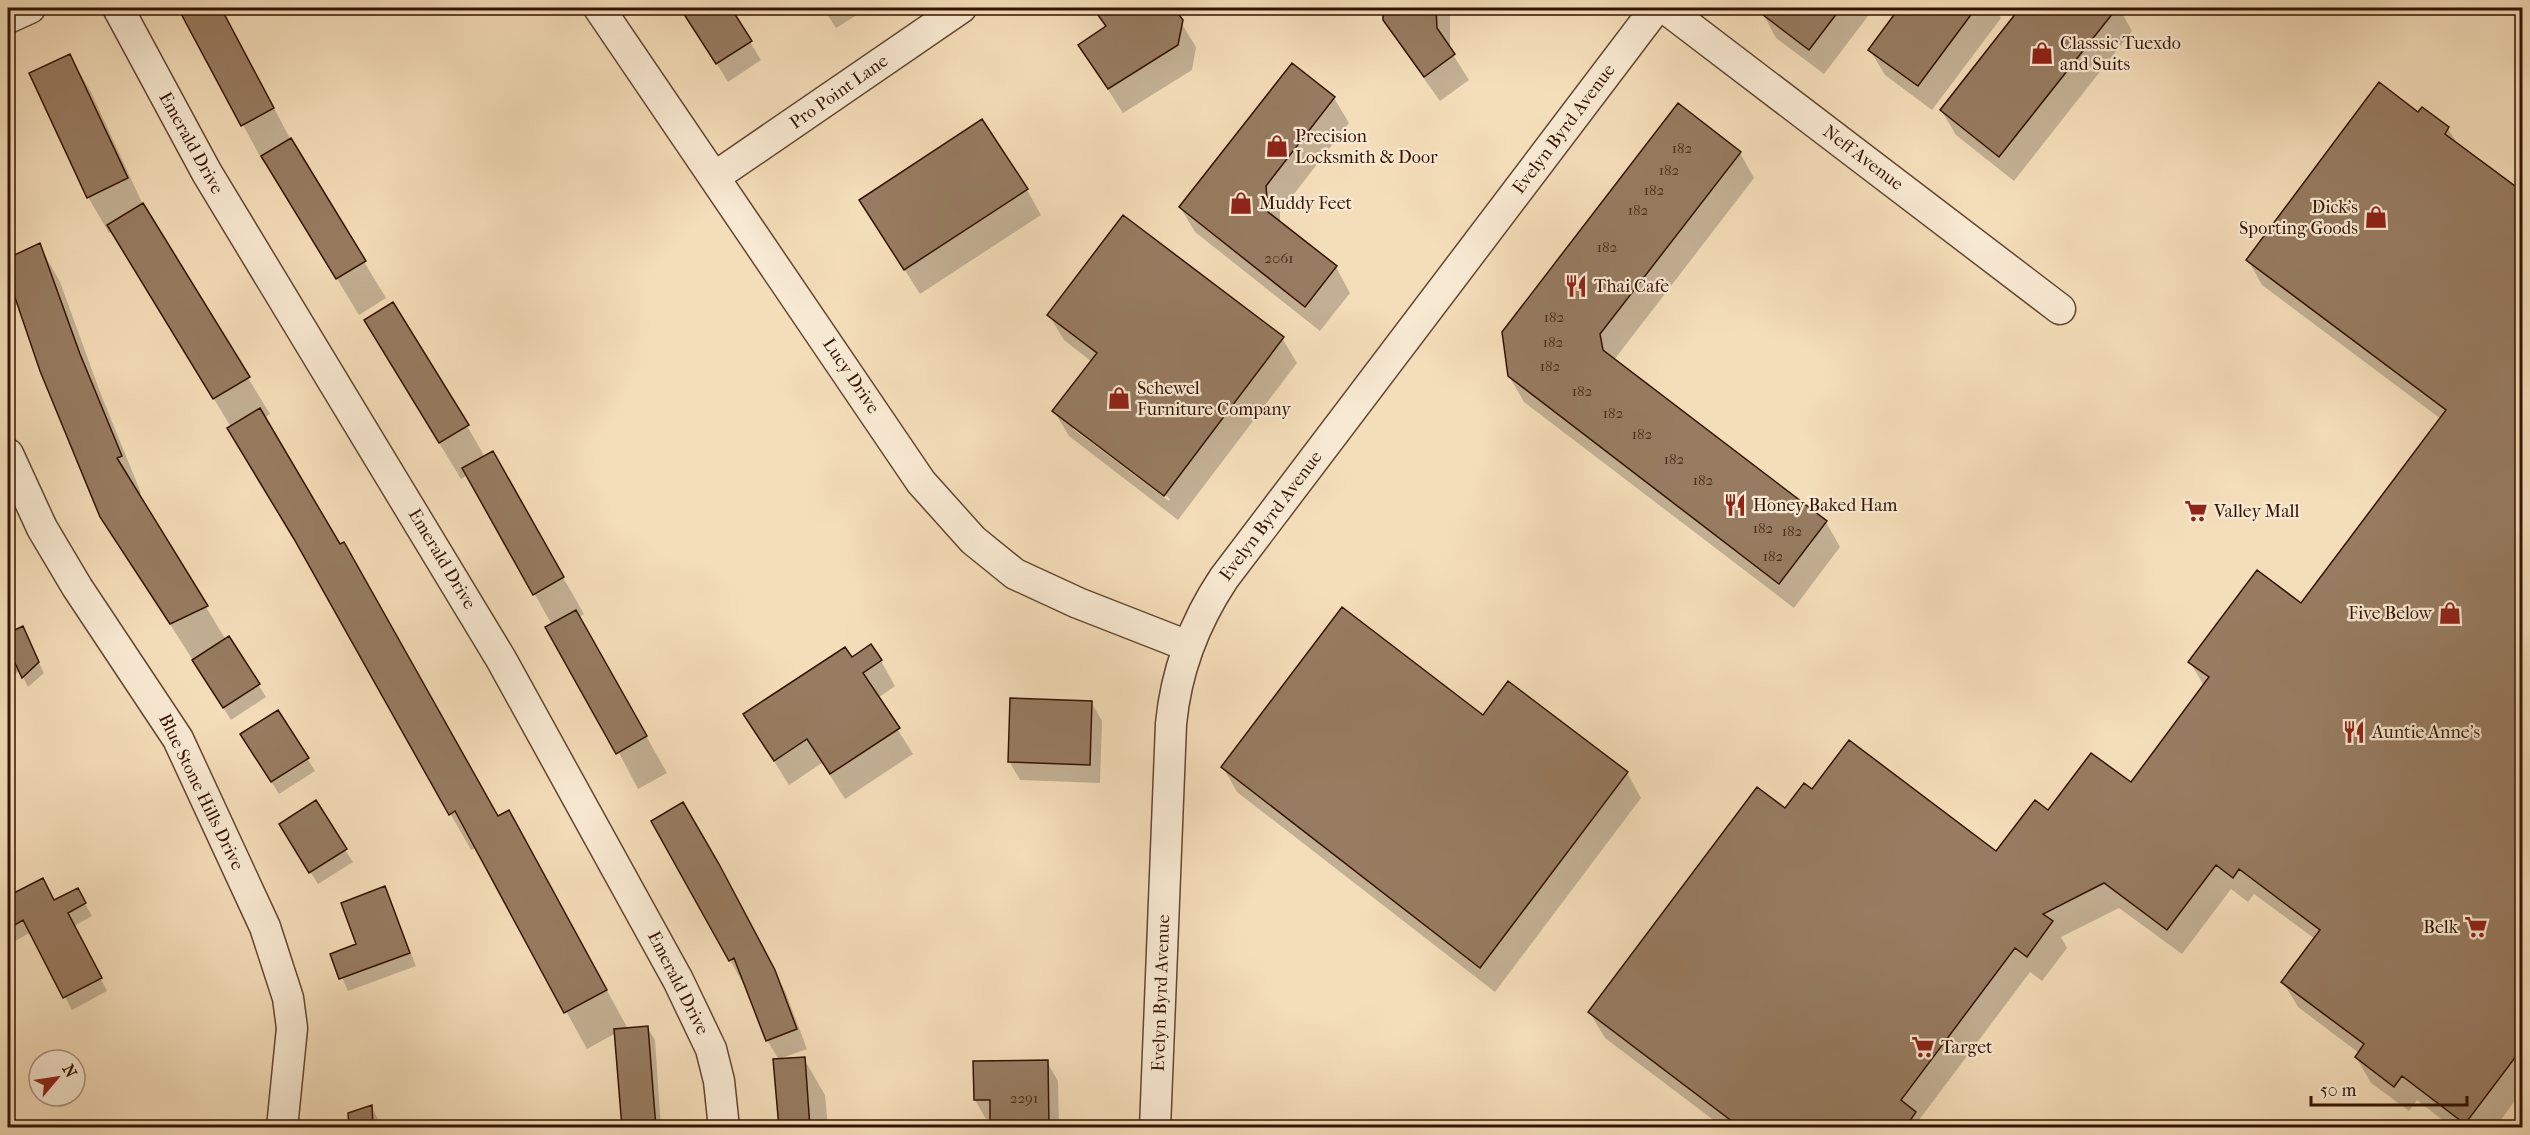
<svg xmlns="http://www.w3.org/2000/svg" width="2530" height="1135" font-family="'IM FELL French Canon',serif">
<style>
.shadow{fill:#0003;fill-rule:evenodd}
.building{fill:#977c61;stroke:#331301;stroke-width:1.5}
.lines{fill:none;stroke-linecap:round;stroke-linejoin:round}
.minor-casing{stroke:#63462f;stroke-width:33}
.minor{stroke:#f8e9d2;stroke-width:30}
.labels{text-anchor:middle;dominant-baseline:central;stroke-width:4.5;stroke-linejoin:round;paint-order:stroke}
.number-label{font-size:15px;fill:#4c2d19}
.poi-label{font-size:18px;fill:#331301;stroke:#f8e9d2;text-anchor:start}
.street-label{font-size:18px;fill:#331301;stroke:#f8e9d2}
</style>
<rect width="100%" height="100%" fill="#f4ddb9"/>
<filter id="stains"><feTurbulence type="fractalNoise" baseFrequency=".00333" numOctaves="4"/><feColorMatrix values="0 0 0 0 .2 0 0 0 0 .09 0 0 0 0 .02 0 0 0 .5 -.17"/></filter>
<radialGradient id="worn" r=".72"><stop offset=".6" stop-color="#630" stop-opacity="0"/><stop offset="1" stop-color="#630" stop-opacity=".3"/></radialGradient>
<!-- shadow -->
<path class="shadow" d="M180 8H221L294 146 386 298 359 315 265 160 263 162Z
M692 8H729L761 60 728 82 685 12Z
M823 8H868L836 28Z
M1092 8H1172L1196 47 1192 70 1123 113 1080 46 1106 28Z
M1385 8H1455L1450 13V50L1469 80 1440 101 1400 45 1385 19Z
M1765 8H1874L1824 74 1776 38 1762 12Z
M1901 8H1995L2001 18 1932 110 1885 75 1870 50Z
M2022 8H2119L2132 31 2014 181 1956 135 1941 110Z
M70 56 91 92 144 207 270 414 264 418 498 818 529 849 627 1027 621 1030 647 1027 655 1040 661 1128H624L616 1033 587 1049 476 848 471 850 231 427 112 232 109 233 88 197Z
M1292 65 1334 98 1349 123 1280 212V224L1336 267 1350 293 1320 331 1195 232 1180 207Z
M2422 109 2448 129 2459 146 2522 194V1091L2495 1128H2453L2417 1100 2409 1111 2371 1083 2356 1057 2359 1053 2298 1007 2283 982 2315 939 2254 894 2248 902 2231 889 2182 954 2119 908 2061 937 2067 948 2042 981 2030 972 1919 1120 1924 1128H1724L1605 1038 1590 1013 1785 810 1812 791 1997 854 2049 813 2131 784 2204 686 2190 662 2301 605 2441 419 2262 285 2248 260Z
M1740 153 1754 178 1614 360 1826 522 1840 547 1794 608 1524 402 1509 376Z
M1027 190 1041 215 920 294 861 201Z
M39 245 60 282 100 392 141 493 138 495 226 640 229 638 266 697 231 720 101 516 41 371 8 272V260Z
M1049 315 1282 338 1297 363 1178 520 1069 436 1054 411 1092 362 1064 340ZM1073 425 1170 499 1169 501 1073 429Z
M387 357 467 426 485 457 513 490 584 614 579 617 667 773 638 789 552 625 468 475 461 479Z
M22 628 44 673 28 687 20 671 8 677V635Z
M852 659 881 661 895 686 878 698 913 754 845 799 822 763 789 785 745 715Z
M1091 702 1102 721 1100 783 1020 780 1009 761Z
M278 712 315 771 279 794 250 747Z
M1483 717 1627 773 1641 798 1495 992 1237 792 1223 767Z
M288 837 345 850 353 862 318 884Z
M42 880 54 902 77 890 92 916 74 926 107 991 72 1010 31 932 8 945V898Z
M730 885 785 991 807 1049 779 1059H804L825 1095 828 1128H780L779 1060 767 1040 744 979 741 980 730 960Z
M384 888 416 966 348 991 332 955 358 945Z
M1047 1062 1058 1081 1059 1128H992V1119H986L975 1100 974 1063Z
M371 1106 378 1119 379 1128H350Z"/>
<!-- building -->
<path class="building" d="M178 8H221L274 108 241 126Z
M680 8H731L752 41 716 64Z
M1093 8H1174L1183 20 1178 45 1108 89 1078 45 1106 26Z
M1383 8H1436L1437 28 1455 54 1424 77 1383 20Z
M1754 8H1841L1809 50Z
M1899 8H1976L1918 86 1868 50Z
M2020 8H2117L1999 157 1940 110Z
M70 54 128 178 87 198 29 73Z
M1292 63 1335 97 1266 186 1268 212 1337 266 1305 307 1179 207Z
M2379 82 2418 112 2422 107 2449 127 2445 134 2523 192V1047L2465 1124 2402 1076 2394 1087 2355 1057 2364 1044 2281 982 2320 930 2239 869 2233 878 2216 865 2167 930 2104 883 2043 914 2053 921 2027 957 2015 948 1901 1100 1916 1112 1905 1128H1741L1588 1012 1757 787 1785 808 1804 783 1812 789 1849 740 1996 851 2035 800 2048 810 2091 753 2131 782 2209 677 2188 662 2257 570 2301 603 2446 410 2246 260Z
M1678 103 1741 152 1600 334 1603 350 1827 521 1779 584 1508 376 1502 332Z
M982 119 1028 189 904 270 859 200Z
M291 138 366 261 336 279 261 156Z
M143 203 250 377 213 399 107 225Z
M1123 215 1284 337 1164 496 1052 411 1097 353 1047 315Z
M40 243 80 354 122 456 117 458 208 606 170 624 100 517 40 371 8 277V258Z
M393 302 469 425 439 443 364 320Z
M260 408 340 544 344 542 498 816 509 810 607 990 564 1013 455 811 449 815 294 539 227 428Z
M493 451 564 577 533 595 462 468Z
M1342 607 1483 715 1508 681 1628 772 1480 968 1221 767Z
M576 610 647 736 616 754 545 627Z
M23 626 39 662 22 678 14 661 8 665V633Z
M229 636 260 684 223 708 192 660Z
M871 644 882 660 863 673 900 728 830 774 807 739 774 761 743 714 845 647 852 657Z
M1010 698 1092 701 1090 765 1008 762Z
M278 710 309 758 271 782 240 734Z
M316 800 347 849 309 873 279 824Z
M683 802 719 864 775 970 797 1029 766 1041 734 958 729 961 651 821Z
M43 878 54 900 78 888 86 903 68 913 102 978 63 998 23 920 8 929V896Z
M385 886 410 953 339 979 330 954 356 944 341 903Z
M648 1026 656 1128H622L614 1029Z
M805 1057 810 1128H779L773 1059Z
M1048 1060 1049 1128H990V1100H974L973 1061Z
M372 1105 373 1128H349L348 1113Z"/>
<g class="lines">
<!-- minor casing -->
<g class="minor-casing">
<path id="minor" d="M118 8 207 173 501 659 678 980 711 1049 719 1081 724 1128
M599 8 921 482 973 540 1015 574 1078 603 1188 646
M1665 8 2060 309
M8 18 30 8
M716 176 961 8
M8 454 42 528 77 587 178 739 265 927 288 998 292 1028 282 1128
M1155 1128 1171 724C1176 671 1194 623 1224 578L1656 8"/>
</g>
<!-- minor -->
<use href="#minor" class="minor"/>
</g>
<!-- icons -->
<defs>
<g id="shop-bare" transform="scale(1.8)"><path d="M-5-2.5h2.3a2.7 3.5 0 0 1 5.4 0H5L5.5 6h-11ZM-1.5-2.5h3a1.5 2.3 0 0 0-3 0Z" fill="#8f2418" stroke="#f8e9d2" stroke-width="2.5" paint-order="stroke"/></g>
<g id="restaurant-bare" transform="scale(1.8)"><path d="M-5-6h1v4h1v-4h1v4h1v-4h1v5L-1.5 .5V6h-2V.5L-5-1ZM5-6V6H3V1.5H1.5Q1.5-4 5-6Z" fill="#8f2418" stroke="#f8e9d2" stroke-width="2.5" paint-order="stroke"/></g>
<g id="supermarket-bare" transform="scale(1.8)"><path d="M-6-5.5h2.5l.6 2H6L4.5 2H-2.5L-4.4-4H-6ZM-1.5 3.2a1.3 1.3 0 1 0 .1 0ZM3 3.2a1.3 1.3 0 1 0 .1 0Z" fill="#8f2418" stroke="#f8e9d2" stroke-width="2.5" paint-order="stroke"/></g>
</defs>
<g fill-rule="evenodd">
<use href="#shop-bare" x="2042" y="53"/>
<use href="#shop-bare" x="1277" y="146"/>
<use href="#shop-bare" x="1241" y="203"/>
<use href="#shop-bare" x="2376" y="217"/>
<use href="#restaurant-bare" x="1576" y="286"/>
<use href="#shop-bare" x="1119" y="398"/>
<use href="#restaurant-bare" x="1735" y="505"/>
<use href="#supermarket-bare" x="2196" y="511"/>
<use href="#shop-bare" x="2450" y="613"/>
<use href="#restaurant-bare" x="2354" y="732"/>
<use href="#supermarket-bare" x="2476" y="927"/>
<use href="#supermarket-bare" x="1923" y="1047"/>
</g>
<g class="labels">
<!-- number labels -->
<g class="number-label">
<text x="1682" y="148">182</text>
<text x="1669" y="170">182</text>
<text x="1654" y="190">182</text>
<text x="1638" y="210">182</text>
<text x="1607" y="247">182</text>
<text x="1279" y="258">2061</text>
<text x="1554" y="317">182</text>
<text x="1553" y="342">182</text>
<text x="1550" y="366">182</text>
<text x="1582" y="391">182</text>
<text x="1613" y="413">182</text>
<text x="1642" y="434">182</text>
<text x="1674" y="459">182</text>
<text x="1703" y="480">182</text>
<text x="1763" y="528">182</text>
<text x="1792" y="531">182</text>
<text x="1773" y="556">182</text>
<text x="1024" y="1098">2291</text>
</g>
<!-- poi labels -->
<g class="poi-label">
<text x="2060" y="43">Classsic Tuexdo<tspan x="2060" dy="21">and Suits</tspan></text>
<text x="1295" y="136">Precision<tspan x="1295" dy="21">Locksmith &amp; Door</tspan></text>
<text x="1259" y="203">Muddy Feet</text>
<text x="2358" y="207" text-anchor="end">Dick's<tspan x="2358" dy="21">Sporting Goods</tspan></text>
<text x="1594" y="286">Thai Cafe</text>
<text x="1137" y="388">Schewel<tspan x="1137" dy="21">Furniture Company</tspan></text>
<text x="1753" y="505">Honey Baked Ham</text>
<text x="2214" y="511">Valley Mall</text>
<text x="2432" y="613" text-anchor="end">Five Below</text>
<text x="2372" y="732">Auntie Anne's</text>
<text x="2458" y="927" text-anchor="end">Belk</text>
<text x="1941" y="1047">Target</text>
</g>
<!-- street labels -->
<g class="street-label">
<text transform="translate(839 92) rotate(-35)">Pro Point Lane</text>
<text transform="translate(1564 129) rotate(-53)">Evelyn Byrd Avenue</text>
<text transform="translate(191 143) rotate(61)">Emerald Drive</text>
<text transform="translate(1863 158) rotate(37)">Neff Avenue</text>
<text transform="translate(851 376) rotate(56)">Lucy Drive</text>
<text transform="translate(1271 516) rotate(-53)">Evelyn Byrd Avenue</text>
<text transform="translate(442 559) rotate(59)">Emerald Drive</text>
<text transform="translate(201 792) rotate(64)">Blue Stone Hills Drive</text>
<text transform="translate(678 983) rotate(63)">Emerald Drive</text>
<text transform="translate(1161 993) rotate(-88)">Evelyn Byrd Avenue</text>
</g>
</g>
<!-- margin -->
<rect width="2530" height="1135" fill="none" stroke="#f4ddb9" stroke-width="30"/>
<rect x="9" y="9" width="2512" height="1117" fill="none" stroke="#331301" stroke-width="3"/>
<rect x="15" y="15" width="2500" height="1105" fill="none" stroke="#331301" stroke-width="1.5"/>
<!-- north arrow -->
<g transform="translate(57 1078) rotate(61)"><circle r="28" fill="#f8e9d2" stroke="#a9937e" stroke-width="1.5"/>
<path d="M0-4.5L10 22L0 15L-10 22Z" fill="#8f2418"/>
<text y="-9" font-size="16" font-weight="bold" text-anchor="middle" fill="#331301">N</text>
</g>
<!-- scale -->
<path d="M2311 1096v9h156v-9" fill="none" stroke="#331301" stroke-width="3"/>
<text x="2320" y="1096" font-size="18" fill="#331301" stroke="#f8e9d2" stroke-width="4.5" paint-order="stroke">50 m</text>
<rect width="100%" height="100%" filter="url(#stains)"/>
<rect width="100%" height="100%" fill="url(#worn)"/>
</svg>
